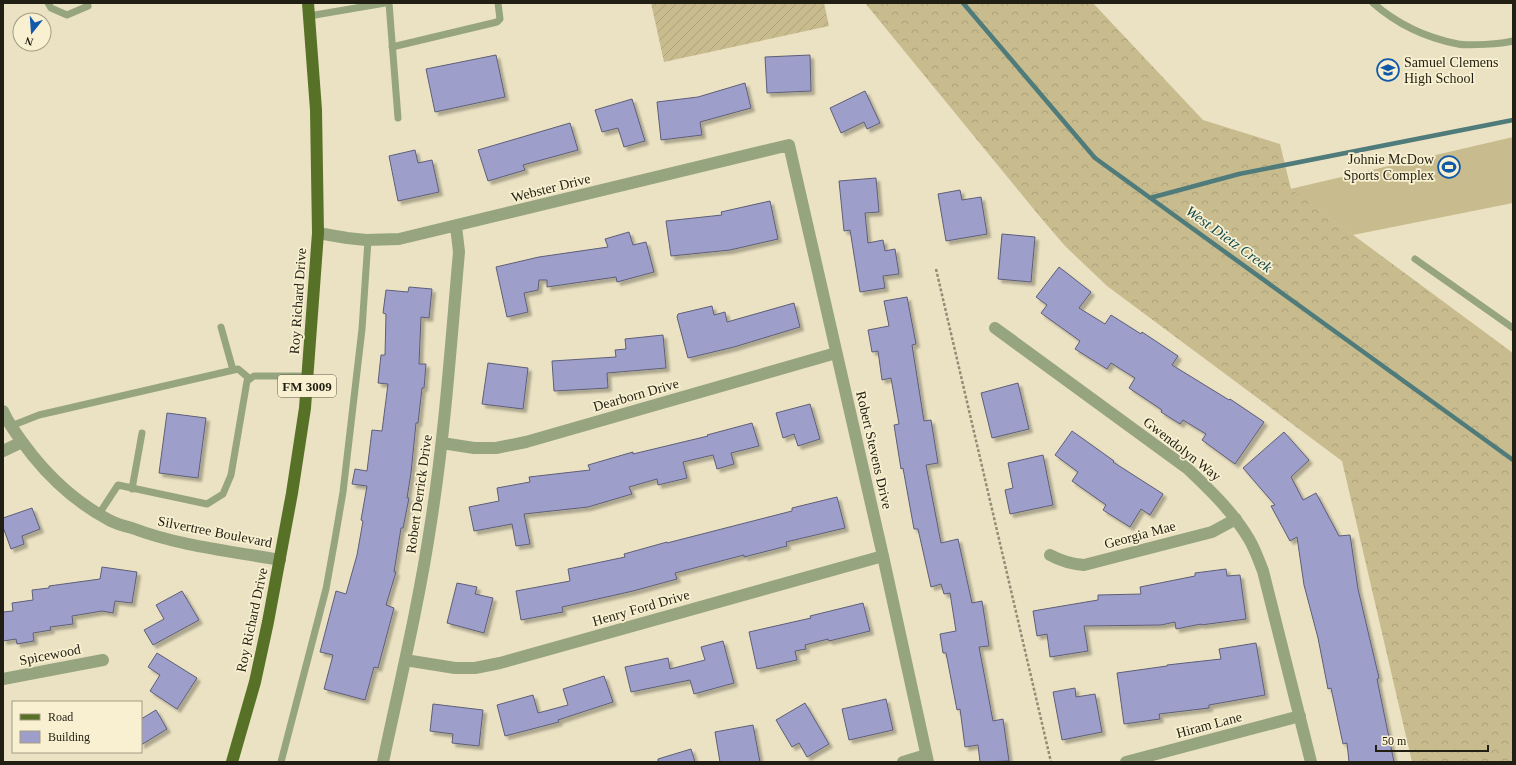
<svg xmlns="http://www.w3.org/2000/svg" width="1516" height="765" font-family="'Times New Roman',serif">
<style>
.grass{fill:#c8bc8f}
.forest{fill:url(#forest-crowns)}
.garden{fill:url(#garden-furrows)}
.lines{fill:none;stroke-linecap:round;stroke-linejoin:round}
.stream{stroke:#507b7b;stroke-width:4.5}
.building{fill:#9e9ecb;stroke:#5d5e78;filter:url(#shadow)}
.path{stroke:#938d77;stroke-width:2.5;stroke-dasharray:3 2;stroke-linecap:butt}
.service{stroke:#96a57f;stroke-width:7}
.minor{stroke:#96a57f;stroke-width:12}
.primary{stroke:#577126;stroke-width:12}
.labels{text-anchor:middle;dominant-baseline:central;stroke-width:3.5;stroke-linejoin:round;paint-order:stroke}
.shield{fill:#f8f0d0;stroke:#625d4c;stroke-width:1}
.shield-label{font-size:13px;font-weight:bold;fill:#211e13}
.poi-label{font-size:14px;fill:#211e13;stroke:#f8f0d0;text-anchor:start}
.street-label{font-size:14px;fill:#211e13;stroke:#f8f0d0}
.water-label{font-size:15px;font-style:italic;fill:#144d51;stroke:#f8f0d0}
</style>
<defs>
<pattern id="forest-crowns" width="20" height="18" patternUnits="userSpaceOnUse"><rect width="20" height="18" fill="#c8bc8f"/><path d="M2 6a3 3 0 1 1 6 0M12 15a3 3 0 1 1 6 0" fill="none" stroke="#aca17a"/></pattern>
<pattern id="garden-furrows" width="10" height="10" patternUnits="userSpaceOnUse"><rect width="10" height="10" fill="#c8bc8f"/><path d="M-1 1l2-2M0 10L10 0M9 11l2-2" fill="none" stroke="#aca17a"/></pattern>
<filter id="shadow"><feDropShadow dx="3.5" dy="3.5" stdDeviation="1" flood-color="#0004"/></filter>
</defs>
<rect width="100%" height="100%" fill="#ebe2c3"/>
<!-- grass -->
<path class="grass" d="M1513 137V203L1353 235 1290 189Z"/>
<!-- forest -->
<path class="forest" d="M865 3H1093L1203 120 1280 144 1291 189 1513 353V762H1412L1342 461 1107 286 1065 246 1041 218Z"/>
<!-- garden -->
<path class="garden" d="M651 3H824L829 26 664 62Z"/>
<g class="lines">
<!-- stream -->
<path class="stream" d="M963 3 1095 158 1513 460
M1150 198 1239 174 1513 120"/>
</g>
<!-- building -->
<path class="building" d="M496 55 505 97 435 112 426 69Z
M810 55 811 91 767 93 765 57Z
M745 83 751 108 700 122 702 135 661 140 657 102 698 97Z
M865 91 880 123 867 129 864 122 841 133 830 108Z
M632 99 645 141 624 147 618 128 602 132 595 110Z
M570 123 578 150 523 165 525 170 488 181 478 150Z
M415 150 418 163 432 160 439 192 398 201 389 156Z
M876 178 879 212 865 213 868 243 883 240 885 251 895 249 899 274 883 276 885 288 860 292 850 230 844 231 839 181Z
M960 190 962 200 981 197 987 234 946 241 938 194Z
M770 201 778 239 730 250 671 256 666 221 722 215 721 212Z
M629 232 633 245 646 242 654 272 617 282 616 277 547 287V280H539L538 290 524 293 528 312 507 317 496 267 539 257 608 247 605 239Z
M1002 234 1035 237 1031 282 998 279Z
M1059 267 1091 292 1079 308 1105 324 1111 315 1141 334 1142 332 1178 356 1172 365 1229 400 1230 399 1264 422 1235 464 1202 440 1206 434 1183 420 1180 424 1161 412 1162 410 1129 388 1135 378 1111 363 1107 369 1075 349 1080 341 1041 313 1047 305 1036 297Z
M409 287 432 289 429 318 421 317 419 364H426L424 388H422L418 423H416L411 473 407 498H409L403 528H401L394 572H396L386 605 394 608 378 668 374 667 365 700 324 689 333 655 320 652 336 591 346 594 357 555 363 521 361 520 367 486 352 484 355 469 367 471 372 430 382 431 388 384 378 383 381 355H385L386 314 383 313 386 290 408 292Z
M907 297 916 344 912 345 924 421 931 420 938 463 926 465 941 543 958 539 972 603 982 601 989 646 979 647 993 721 1003 719 1009 761 980 762 978 745 965 747 960 709 957 710 946 653H943L940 634 956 631 950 593 944 594 941 584 931 587 918 529H914L903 468 901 469 894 425 899 424 891 378 882 380 878 351 872 352 868 330 889 326 884 301Z
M794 303 800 327 734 347 688 358 677 317 678 314 712 306 714 315 725 312 727 322Z
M663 335 666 368 607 373 608 388 554 391 552 361 616 357 615 350 626 349 625 339Z
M488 363 528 368 523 409 482 404Z
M1018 383 1029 429 992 438 981 393Z
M810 404 820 439 798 446 794 434 783 438 776 413Z
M167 413 206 418 198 478 159 473Z
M752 423 759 446 731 453 734 464 717 469 713 455 683 462 687 478 658 485 657 479 629 487 632 494 588 507 524 514 530 544 516 546 512 524 474 531 469 507 499 501 497 488 530 482 529 477 590 470 588 465 633 452V454L708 436 707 435Z
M1072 431 1114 461 1113 462 1163 494 1150 515 1141 509 1130 527 1103 510 1106 505 1072 481 1078 472 1055 455Z
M1284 432 1309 460 1291 477 1303 500 1316 493 1339 536 1350 535 1358 589 1379 678 1377 679 1394 762H1349L1347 743 1343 744 1331 688 1328 689 1318 638 1304 585 1297 537 1290 541 1271 506 1275 505 1243 468Z
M1043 455 1053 505 1010 514 1005 490 1013 488 1008 463Z
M837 497 845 528 786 542 787 546 744 557V555L675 573 677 579 633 591 562 607 563 612 521 620 516 591 570 581 568 569 625 557 624 554 667 542V543L792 511V508Z
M32 508 40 529 22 536 24 544 11 549 3 527V518Z
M102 567 137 572 132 603 115 601 113 613 102 611 72 616 73 624 50 627 51 630 33 633 34 641 17 644 16 639 3 641V612L13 611 12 603 33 600 32 590 49 588V586L100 579Z
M1226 569 1227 576 1240 575 1246 619 1201 625V624L1176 629 1175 622 1161 625 1084 626 1088 651 1050 657 1047 634 1037 636 1033 611 1098 600V595L1141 594 1140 587 1195 576V573Z
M457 583 477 587 475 594 493 598 484 633 447 623Z
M182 591 199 620 153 645 144 630 164 619 156 605Z
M863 603 870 631 829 641 828 639 805 645 806 649 795 651 797 660 757 669 749 632 811 618 810 616Z
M723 641 734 683 694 694 690 680 631 692 625 667 668 658 670 669 705 660 701 647Z
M1256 643 1265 695 1209 705V708L1159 714 1160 719 1124 724 1117 673 1167 666V665L1221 659 1219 649Z
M157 653 197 678 177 709 150 691 160 675 148 667Z
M604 676 613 702 558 720 559 722 505 736 497 705 533 695 538 713 568 705 563 689Z
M1075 688 1076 697 1095 694 1102 732 1062 740 1053 692Z
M886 699 893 730 849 740 842 709Z
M805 703 829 744 807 757 799 743 792 747 776 720Z
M433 704 483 710 479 746 452 743 453 734 430 731Z
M156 710 167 729 141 745V719Z
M753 725 760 762H720L715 732Z
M691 749 695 762H658V759Z"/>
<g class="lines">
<!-- path -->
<path class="path" d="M936 269 1051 762"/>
<!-- service -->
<path class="service" d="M48 3 51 8 67 15 88 6
M389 3 398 118
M1373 3C1397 24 1427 38 1458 44 1468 46 1502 44 1513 41
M309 16 385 3
M392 47 497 22 500 19 498 3
M1415 259 1513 328
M221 327 233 370
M11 426 39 415 238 369 250 379
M132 489 142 433
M99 514 118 485 207 504 223 494 231 475 247 381 254 376H308
M281 762 326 589 335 539 343 492 362 329 368 240"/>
<!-- minor -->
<path class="minor" d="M318 233 347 238 366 240 399 239 789 145 883 556 928 762
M995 328 1188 469C1211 491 1233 512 1249 539 1255 549 1259 561 1263 571L1311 762
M3 411C10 427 22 442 33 456 54 482 79 504 109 520 116 524 124 526 132 528 179 546 230 551 280 560
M442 443 474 448H496L526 442 836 353
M3 451 22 442
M1050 555C1061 561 1071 564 1084 565L1212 532 1236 519
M405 660 455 668H475L500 663 883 556
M3 679 103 660
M383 762C400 682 419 603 431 522 445 433 451 342 459 252L456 226
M903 762 926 755
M1126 762 1300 716"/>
<!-- primary -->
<path class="primary" d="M232 762 255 682 268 622 292 493 305 408 318 233 316 110 308 3"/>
</g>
<!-- icons -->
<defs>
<g id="school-ring" transform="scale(1.15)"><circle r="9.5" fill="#f8f0d0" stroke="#115aa9" stroke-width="1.5"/><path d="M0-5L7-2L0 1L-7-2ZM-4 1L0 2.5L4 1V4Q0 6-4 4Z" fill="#115aa9"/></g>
<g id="stadium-ring" transform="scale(1.15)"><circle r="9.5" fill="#f8f0d0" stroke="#115aa9" stroke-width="1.5"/><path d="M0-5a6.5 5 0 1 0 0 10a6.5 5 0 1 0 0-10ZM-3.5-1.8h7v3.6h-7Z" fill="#115aa9"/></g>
</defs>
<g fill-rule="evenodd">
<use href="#school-ring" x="1388" y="70"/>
<use href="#stadium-ring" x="1449" y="167"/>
</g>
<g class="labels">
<!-- shield labels -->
<rect class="shield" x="278" y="375" width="58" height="22" rx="3"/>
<g class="shield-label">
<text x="307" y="386">FM 3009</text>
</g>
<!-- poi labels -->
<g class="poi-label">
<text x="1404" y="62">Samuel Clemens<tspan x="1404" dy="16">High School</tspan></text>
<text x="1434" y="159" text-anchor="end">Johnie McDow<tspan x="1434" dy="16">Sports Complex</tspan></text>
</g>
<!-- street labels -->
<g class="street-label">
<text transform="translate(551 188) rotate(-14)">Webster Drive</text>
<text transform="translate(298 301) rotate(-86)">Roy Richard Drive</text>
<text transform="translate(636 395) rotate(-16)">Dearborn Drive</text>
<text transform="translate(1182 449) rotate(38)">Gwendolyn Way</text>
<text transform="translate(874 450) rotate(77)">Robert Stevens Drive</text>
<text transform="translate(419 494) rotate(-82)">Robert Derrick Drive</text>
<text transform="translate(215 532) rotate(11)">Silvertree Boulevard</text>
<text transform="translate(1140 535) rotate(-15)">Georgia Mae</text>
<text transform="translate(641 608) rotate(-16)">Henry Ford Drive</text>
<text transform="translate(252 620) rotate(-78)">Roy Richard Drive</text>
<text transform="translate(50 655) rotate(-11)">Spicewood</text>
<text transform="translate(1209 725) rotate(-15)">Hiram Lane</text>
</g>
<!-- water labels -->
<g class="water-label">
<text transform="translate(1229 239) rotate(36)">West Dietz Creek</text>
</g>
</g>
<!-- border -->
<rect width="1516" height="765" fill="none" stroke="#211e13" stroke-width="8"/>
<!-- legend -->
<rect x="12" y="701" width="130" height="52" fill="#f8f0d0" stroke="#a29c84"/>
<rect x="20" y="714" width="20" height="6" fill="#577126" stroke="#a29c84"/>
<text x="48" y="721" font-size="12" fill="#211e13">Road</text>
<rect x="20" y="731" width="20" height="12" fill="#9e9ecb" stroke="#a29c84"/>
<text x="48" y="741" font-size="12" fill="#211e13">Building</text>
<!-- north arrow -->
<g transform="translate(32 32) rotate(197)"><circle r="19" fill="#f8f0d0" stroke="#a29c84"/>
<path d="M0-3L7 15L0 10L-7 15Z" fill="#115aa9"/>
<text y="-6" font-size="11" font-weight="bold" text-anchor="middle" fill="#211e13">N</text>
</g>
<!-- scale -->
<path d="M1376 745v6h112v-6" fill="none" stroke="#211e13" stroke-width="2"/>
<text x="1382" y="745" font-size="12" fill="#211e13" stroke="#f8f0d0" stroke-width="3" paint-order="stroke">50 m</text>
</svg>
